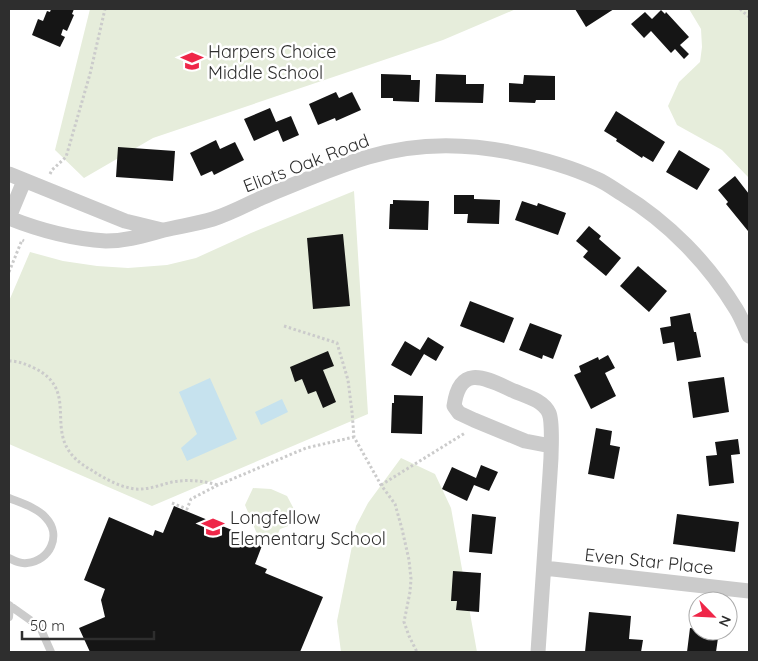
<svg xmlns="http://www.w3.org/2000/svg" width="758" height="661" font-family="Quicksand,sans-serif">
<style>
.green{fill:#e6eddb}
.water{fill:#c6e2ee}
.building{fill:#151515}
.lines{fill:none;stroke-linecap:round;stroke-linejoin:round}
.path{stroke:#cbcbcb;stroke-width:3;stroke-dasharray:2.5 2.5;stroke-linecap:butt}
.service{stroke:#cbcbcb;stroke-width:8}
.minor{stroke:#cbcbcb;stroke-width:15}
.labels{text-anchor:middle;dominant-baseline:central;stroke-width:5;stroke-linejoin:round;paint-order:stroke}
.poi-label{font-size:18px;fill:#2e2e2e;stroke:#fff;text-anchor:start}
.street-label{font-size:18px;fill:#2e2e2e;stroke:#fff}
</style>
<rect width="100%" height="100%" fill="#fff"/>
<!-- green -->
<path class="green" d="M90 9H516L443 40 153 138 84 178 55 150Z
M689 9H749V178L722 150 677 125 668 106 679 82 700 62 702 47 701 29Z
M354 191 368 414 152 506 9 444V301L30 252 63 261 97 266 128 268 167 265 196 258 251 233Z
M401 458 435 474 451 508 477 652H341L337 621 356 526 368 503Z
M253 488 271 489 287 496 295 511 288 526 280 529 274 542 257 534 245 505Z"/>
<!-- water -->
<path class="water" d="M210 378 237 439 187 461 181 448 197 434 179 392Z
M282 399 288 412 261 425 255 412Z"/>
<!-- building -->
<path class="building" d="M51 9H74L72 14 74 15 67 31 63 29 61 35 65 37 60 47 32 35 38 19 43 21 47 11 50 12Z
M575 9H614L586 27Z
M661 10 665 14 666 12 689 37 680 45 689 54 684 59 675 49 671 53 651 31 644 38 631 24 645 12 652 19Z
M381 74 411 75V80H420L419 102 393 101V98H381Z
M436 74 466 75V84H484L483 103 435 102Z
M524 75 555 76V100H536L535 103 509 102V83L523 84Z
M336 92 339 98 352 92 361 110 336 121 335 118 318 125 309 104Z
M270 108 276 122 291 116 299 135 283 142 278 130 254 141 244 119Z
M616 111 665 142 653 162 643 156 642 158 616 141 617 139 604 131Z
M216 140 220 149 235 142 244 160 214 175 212 171 201 176 190 153Z
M118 147 175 151 173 181 116 177Z
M679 150 710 169 697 190 666 172Z
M735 176 749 194V230L748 231 726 204 728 202 718 190Z
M454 195H474V199L500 200 499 224 467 223 468 214H454Z
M393 200 429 201 428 230 389 229 390 204H393Z
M522 201 537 206 538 203 566 213 558 235 515 220Z
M589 226 601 236 599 239 621 258 606 276 583 257 588 251 576 241Z
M343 234 350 306 313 309 307 238Z
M638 266 667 291 649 312 620 286Z
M470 301 514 318 504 343 460 326Z
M690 313 694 332H696L701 357 677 361 674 342 663 344 660 328 671 326 670 317Z
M530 323 562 335 553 359 543 355 542 359 519 350Z
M428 337 444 347 436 361 424 354 411 376 391 365 405 341 420 350Z
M328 351 334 366 323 370 336 402 323 408 316 391 308 394 302 379 295 382 290 367Z
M608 355 615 368 605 373 616 396 591 409 574 375 581 372 579 366 598 357 599 360Z
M724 377 729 412 693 418 688 382Z
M394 395 423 396 422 434 391 433 392 403H394Z
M596 428 612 431 610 445 620 447 614 479 588 474Z
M738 439 740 454 731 455 734 483 709 486 706 456 717 455 715 442Z
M481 465 498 472 489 491 474 485 467 501 442 489 452 467 476 478Z
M174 506 263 543 255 564 267 569 265 573 323 597 300 652H90L79 628 105 617 101 600 105 589 84 580 109 517 153 536 155 530 163 533Z
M472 514 496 517 492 554 469 552Z
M677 514 739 522 735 552 673 544Z
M453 571 481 573 479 612 456 610 457 601H451Z
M589 612 631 616 629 639 643 640 641 652H585Z
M690 628 698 629V631H719L716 652H687Z"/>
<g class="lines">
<!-- path -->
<path class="path" d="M740 9 749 17
M50 174 52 170 66 157 90 74 105 9
M9 272 22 240 24 241
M284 326 337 343 348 380 352 412 354 437 381 485 395 504 402 529 409 560 411 579 410 592 404 622 409 636 417 652
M9 361C18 361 26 364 34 368 76 388 50 423 69 451 75 460 84 466 93 471 105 479 120 487 135 489 148 490 160 485 172 482 188 479 203 481 218 485
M381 485 465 433
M172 503 187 509 191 499 218 485 306 448 354 437"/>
<!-- service -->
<path class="service" d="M9 498C21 503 38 508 46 518 62 535 50 561 27 563 20 564 15 561 9 558
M9 605 40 627 51 652
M9 617 10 606"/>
<!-- minor -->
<path class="minor" d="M9 174 125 221 162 230
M9 217 24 181
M9 218C39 230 74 239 106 241 127 241 145 235 164 230 180 226 197 224 213 219 229 214 244 206 259 199 295 184 331 168 368 157 414 143 463 143 509 152 539 158 569 166 597 179 606 183 614 189 622 194 668 222 708 263 736 309 741 317 745 327 749 336
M544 568 749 591
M538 652 550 474C551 462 553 422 549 413 543 400 526 396 514 391 487 379 460 362 454 406L459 413 474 420 525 441 551 446"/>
</g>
<!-- icons -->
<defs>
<g id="school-bare" transform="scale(1.725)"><path d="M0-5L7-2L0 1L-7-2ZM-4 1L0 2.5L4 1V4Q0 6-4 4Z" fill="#ef2648" stroke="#fff" stroke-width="2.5" paint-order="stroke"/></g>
</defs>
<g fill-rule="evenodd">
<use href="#school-bare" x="192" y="61"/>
<use href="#school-bare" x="213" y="527"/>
</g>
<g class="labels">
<!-- poi labels -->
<g class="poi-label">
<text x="208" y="51">Harpers Choice<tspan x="208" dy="21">Middle School</tspan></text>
<text x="230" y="517">Longfellow<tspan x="230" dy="21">Elementary School</tspan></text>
</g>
<!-- street labels -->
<g class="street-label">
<text transform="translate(306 163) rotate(-21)">Eliots Oak Road</text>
<text transform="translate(649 561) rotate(6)">Even Star Place</text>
</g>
</g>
<!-- border -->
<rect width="758" height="661" fill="none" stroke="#2e2e2e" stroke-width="20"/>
<!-- north arrow -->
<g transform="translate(713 616) rotate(114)"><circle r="24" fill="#ffffff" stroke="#ababab"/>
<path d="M0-4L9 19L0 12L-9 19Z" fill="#ef2648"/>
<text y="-8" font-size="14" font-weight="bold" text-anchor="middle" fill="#2e2e2e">N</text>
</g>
<!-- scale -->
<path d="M22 631v8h132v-8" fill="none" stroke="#2e2e2e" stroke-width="2.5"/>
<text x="30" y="631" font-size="15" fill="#2e2e2e" stroke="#ffffff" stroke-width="4" paint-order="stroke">50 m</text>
</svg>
